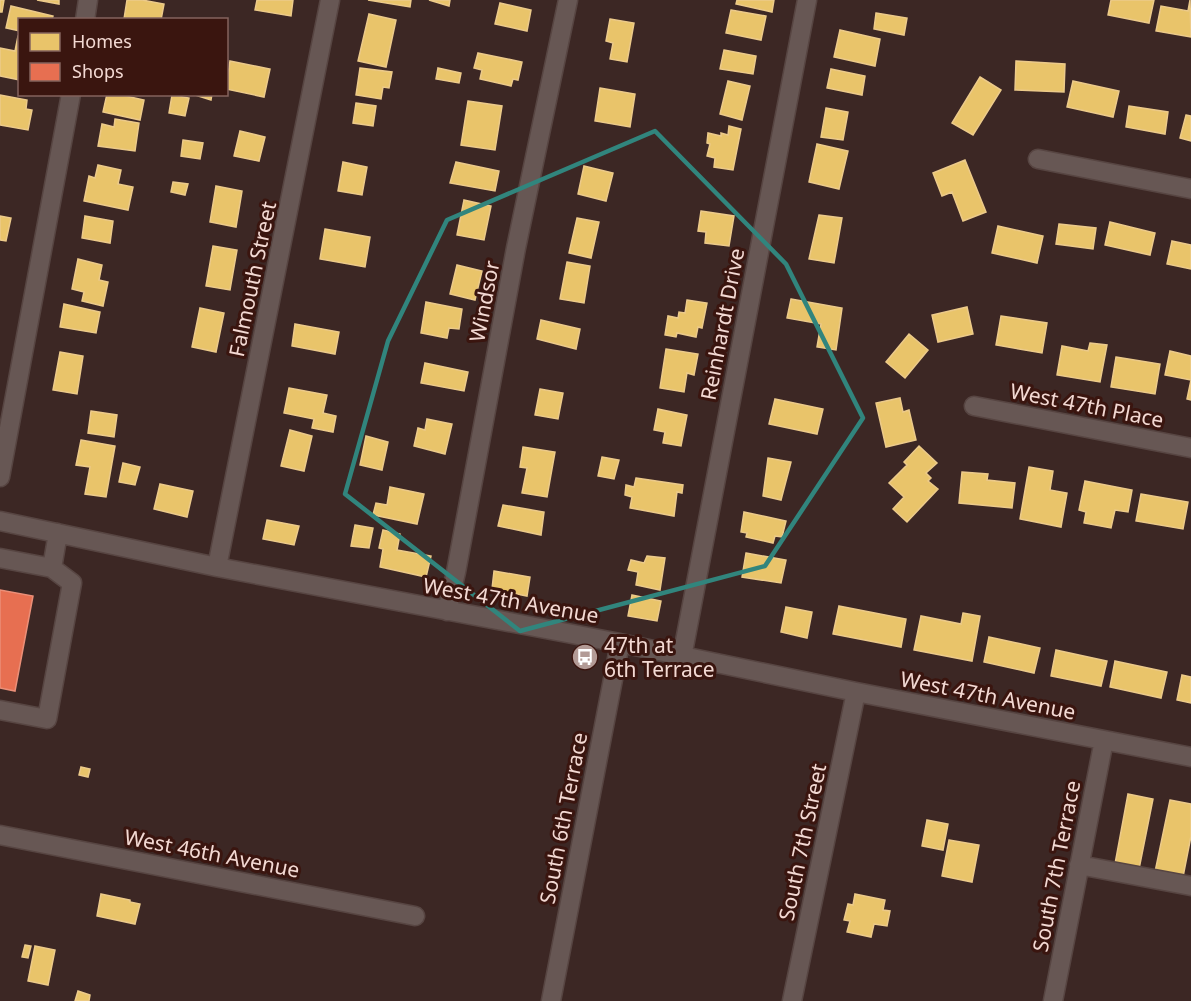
<svg xmlns="http://www.w3.org/2000/svg" width="1191" height="1001" font-family="'Noto Sans',sans-serif">
<style>
.homes{fill:#e9c46a;stroke:#ecca8a;stroke-width:1.5}
.shops{fill:#e76f51;stroke:#eb8f78;stroke-width:1.5}
.lines{fill:none;stroke-linecap:round;stroke-linejoin:round}
.minor-casing{stroke:#574542;stroke-width:21}
.minor{stroke:#675754;stroke-width:18}
.marked{fill:none;stroke:#31857d;stroke-width:4.5;stroke-linejoin:round}
.labels{text-anchor:middle;dominant-baseline:central;stroke-width:6;stroke-linejoin:round;paint-order:stroke}
.street-label{font-size:21px;fill:#f3d9d3;stroke:#3a150f}
.poi-label{font-size:21px;fill:#f3d9d3;stroke:#3a150f;text-anchor:start}
</style>
<rect width="100%" height="100%" fill="#3c2724"/>
<!-- homes -->
<path class="homes" d="M0 0H4L2 12H0Z
M37 0H59V4Z
M127 0H142L164 4 161 20 124 19Z
M257 0H293L291 16 255 10Z
M368 0H411L410 7Z
M429 0H450L449 6Z
M737 0H774L772 12 736 4Z
M1111 0H1154L1149 23 1108 15Z
M1190 0 1191 37 1156 31 1161 6 1188 11Z
M500 3 531 10 527 31 495 24Z
M11 6 53 16 52 20H20V31L6 28Z
M731 10 766 16 761 40 726 33Z
M876 13 907 18 904 35 874 29Z
M369 14 396 20 386 67 358 61Z
M610 19 634 23 627 62 610 59 613 43 606 41Z
M840 30 880 39 875 66 834 57Z
M18 36H20V80L0 76V48L15 51Z
M724 50 756 56 753 74 720 69Z
M478 53 522 62 518 80 513 79 511 86 480 79 482 70 474 68Z
M230 61 270 69 264 97 226 89Z
M1016 61 1065 64 1064 92 1015 90Z
M360 68 392 72 389 88 383 87 381 99 356 95Z
M438 68 461 73 459 83 436 79Z
M831 69 865 76 862 95 827 88Z
M980 77 1001 90 973 135 952 123Z
M728 81 750 86 742 120 720 114Z
M1073 81 1119 91 1113 117 1067 107Z
M600 88 635 94 630 127 595 121Z
M107 94H117L144 100 140 120 103 112Z
M192 94H212L211 100Z
M0 95 27 100 26 109 32 110 28 130 0 125Z
M172 95 189 98 185 116 169 113Z
M468 101 502 106 495 150 461 145Z
M356 103 376 106 373 126 353 123Z
M1129 106 1168 112 1165 134 1126 127Z
M826 108 848 112 843 140 821 137Z
M1186 115 1191 116V141L1180 138Z
M115 119 139 123 135 151 98 146 102 124 114 127Z
M729 126 741 129 733 170 714 167 715 158 707 156 710 144 707 143 708 133 721 136V133L728 135Z
M240 131 265 137 259 161 234 156Z
M183 140 203 143 200 159 181 156Z
M817 144 848 151 839 189 809 182Z
M965 160 986 212 963 221 952 192 942 196 933 173Z
M343 162 367 167 362 195 338 191Z
M456 162 499 171 495 191 450 183Z
M98 165 121 170 118 184 133 187 128 210 84 201 89 176 95 178Z
M584 166 613 173 606 201 578 194Z
M173 182 188 184 185 195 171 192Z
M216 186 242 191 236 227 210 222Z
M464 200 491 206 484 240 457 235Z
M701 211 734 216 729 246 705 243 706 232 698 231Z
M819 215 842 218 834 263 809 259Z
M0 216 11 218 6 241 0 240Z
M85 216 113 221 110 243 82 238Z
M577 218 599 222 591 258 569 253Z
M1110 222 1155 233 1150 255 1105 245Z
M1059 224 1096 228 1093 249 1056 244Z
M998 226 1043 236 1037 263 992 253Z
M325 229 370 237 365 267 320 259Z
M1172 241 1191 245V269L1167 264Z
M213 246 237 250 230 290 206 286Z
M78 259 102 265 99 280 108 282 103 306 82 301 84 292 72 289Z
M567 262 590 266 584 303 560 299Z
M457 265 482 271 475 300 450 294Z
M791 299 842 308 836 350 817 347 821 324 787 318Z
M687 300 707 303 702 328 698 327 696 337 677 333 676 337 665 335 668 316 678 318 679 312 685 313Z
M426 302 462 309 459 329 449 328 447 338 421 333Z
M64 304 100 312 96 333 60 327Z
M967 307 973 334 938 342 932 315Z
M200 308 224 313 216 352 192 347Z
M1001 316 1047 323 1042 353 996 345Z
M541 320 580 329 576 349 537 339Z
M295 324 339 332 335 354 292 346Z
M909 334 928 350 905 378 886 362Z
M1090 343 1107 345 1100 382 1057 375 1062 346 1088 351Z
M666 349 698 354 694 375 687 373 684 392 660 388Z
M1170 351 1191 356V400L1187 399 1191 380 1165 375Z
M60 352 83 356 77 394 53 390Z
M1116 357 1160 364 1155 394 1111 387Z
M425 363 468 372 464 391 421 383Z
M289 388 327 395 323 413 336 416 333 432 312 428 314 419 284 413Z
M540 389 563 393 558 419 535 415Z
M900 398 903 412 909 410 916 440 886 447 876 403Z
M775 399 823 409 817 434 769 424Z
M658 409 687 415 681 446 663 443 665 432 654 430Z
M91 411 117 415 114 437 88 433Z
M427 419 452 424 445 454 414 446 418 428 425 430Z
M290 430 312 436 304 471 281 466Z
M366 436 388 442 382 470 360 465Z
M81 440 115 446 106 497 85 494 90 467 76 465Z
M919 446 937 463 926 473 931 478 928 481 938 489 907 522 893 509 904 497 889 483 907 465 904 462Z
M523 447 555 452 547 497 522 493 527 468 520 467Z
M602 457 619 460 614 479 598 476Z
M768 458 791 462 781 500 763 496Z
M123 463 140 467 135 485 119 482Z
M1029 467 1053 471 1050 490 1067 493 1061 527 1020 519Z
M962 472 988 474 987 480 1015 483 1012 508 959 503Z
M636 478 683 485 682 493 677 492 674 516 630 508 632 497 625 495 626 485 634 487Z
M1085 481 1132 490 1128 512 1115 510 1111 528 1084 523 1086 512 1079 510Z
M160 484 193 491 187 517 154 509Z
M390 487 424 494 417 524 373 515 376 503 387 505Z
M1141 494 1188 502 1183 529 1136 521Z
M503 505 544 512 541 535 498 526Z
M744 512 786 521 782 537 775 536 773 543 746 537 747 533 741 532Z
M267 520 299 526 294 545 263 539Z
M355 525 373 528 369 548 351 546Z
M383 530 400 534 397 550 431 556 426 577 380 567 383 549 379 548Z
M746 553 786 560 781 583 742 577Z
M647 556 665 558 660 590 636 585 638 572 628 570 631 560 644 563Z
M494 571 530 577 527 596 492 589Z
M632 595 661 601 657 621 628 616Z
M839 606 906 619 901 647 833 634Z
M786 607 812 612 807 638 781 632Z
M963 613 980 616 972 661 914 650 921 616 961 624Z
M989 637 1040 648 1034 673 984 662Z
M1056 650 1107 661 1101 686 1051 676Z
M1115 661 1167 672 1161 698 1110 687Z
M1182 675 1191 677V703L1177 700Z
M81 767 90 769 88 777 79 775Z
M1128 794 1153 799 1139 869 1115 864Z
M1170 800 1191 804V836L1183 877 1155 872Z
M927 820 948 824 943 850 922 846Z
M949 840 979 845 972 882 942 876Z
M101 894 130 900V902L140 904 135 924 97 916Z
M855 894 885 900 883 910 890 911 887 926 874 924 871 937 847 932 850 921 844 920 848 904 853 905Z
M25 945 31 946 28 958 22 957Z
M35 946 55 950 48 985 28 981Z
M78 991 90 995 89 1001H75Z"/>
<!-- shops -->
<path class="shops" d="M0 590 33 596 15 691 0 688Z"/>
<g class="lines">
<!-- minor casing -->
<g class="minor-casing">
<path id="minor" d="M85 20 88 0
M1038 159 1191 189
M974 406 1191 448
M0 477 71 94
M0 521 217 567 620 643 856 692 1191 757
M0 558 52 568
M217 567 330 0
M447 611 456 572 516 248 568 0
M682 657 807 0
M0 710 47 719 72 583 52 568 58 533
M0 835 415 916
M1079 865 1191 886
M551 1001 620 643
M792 1001 856 692
M1053 1001 1104 740"/>
</g>
<!-- minor -->
<use href="#minor" class="minor"/>
</g>
<!-- marked area -->
<path class="marked" d="M655 131 786 264 863 418 765 566 520 631 345 494 388 341 447 220Z"/>
<!-- icons -->
<defs>
<g id="bus-disc" transform="scale(1.35)"><circle r="9.5" fill="#b39b96" stroke="#3a150f"/><path d="M-5-6H5V4H4V6H2V4H-2V6H-4V4H-5ZM-3.5-4V0h7V-4ZM-3.5 1.2v1.5H-2V1.2ZM2 1.2v1.5H3.5V1.2Z" fill="#fff"/></g>
</defs>
<g fill-rule="evenodd">
<use href="#bus-disc" x="585" y="657"/>
</g>
<g class="labels">
<!-- street labels -->
<g class="street-label">
<text transform="translate(252 279) rotate(-78)">Falmouth Street</text>
<text transform="translate(484 301) rotate(-79)">Windsor</text>
<text transform="translate(722 324) rotate(-79)">Reinhardt Drive</text>
<text transform="translate(1087 405) rotate(11)">West 47th Place</text>
<text transform="translate(511 600) rotate(10)">West 47th Avenue</text>
<text transform="translate(988 695) rotate(11)">West 47th Avenue</text>
<text transform="translate(563 818) rotate(-79)">South 6th Terrace</text>
<text transform="translate(802 842) rotate(-78)">South 7th Street</text>
<text transform="translate(212 853) rotate(11)">West 46th Avenue</text>
<text transform="translate(1056 866) rotate(-79)">South 7th Terrace</text>
</g>
<!-- poi labels -->
<g class="poi-label">
<text x="604" y="645">47th at<tspan x="604" dy="24">6th Terrace</tspan></text>
</g>
</g>
<!-- legend -->
<rect x="18" y="18" width="210" height="78" fill="#3a150f" stroke="#84635d" stroke-width="1.5"/>
<rect x="30" y="33" width="30" height="18" fill="#e9c46a" stroke="#84635d" stroke-width="1.5"/>
<text x="72" y="48" font-size="18" fill="#f3d9d3">Homes</text>
<rect x="30" y="63" width="30" height="18" fill="#e76f51" stroke="#84635d" stroke-width="1.5"/>
<text x="72" y="78" font-size="18" fill="#f3d9d3">Shops</text>
</svg>
